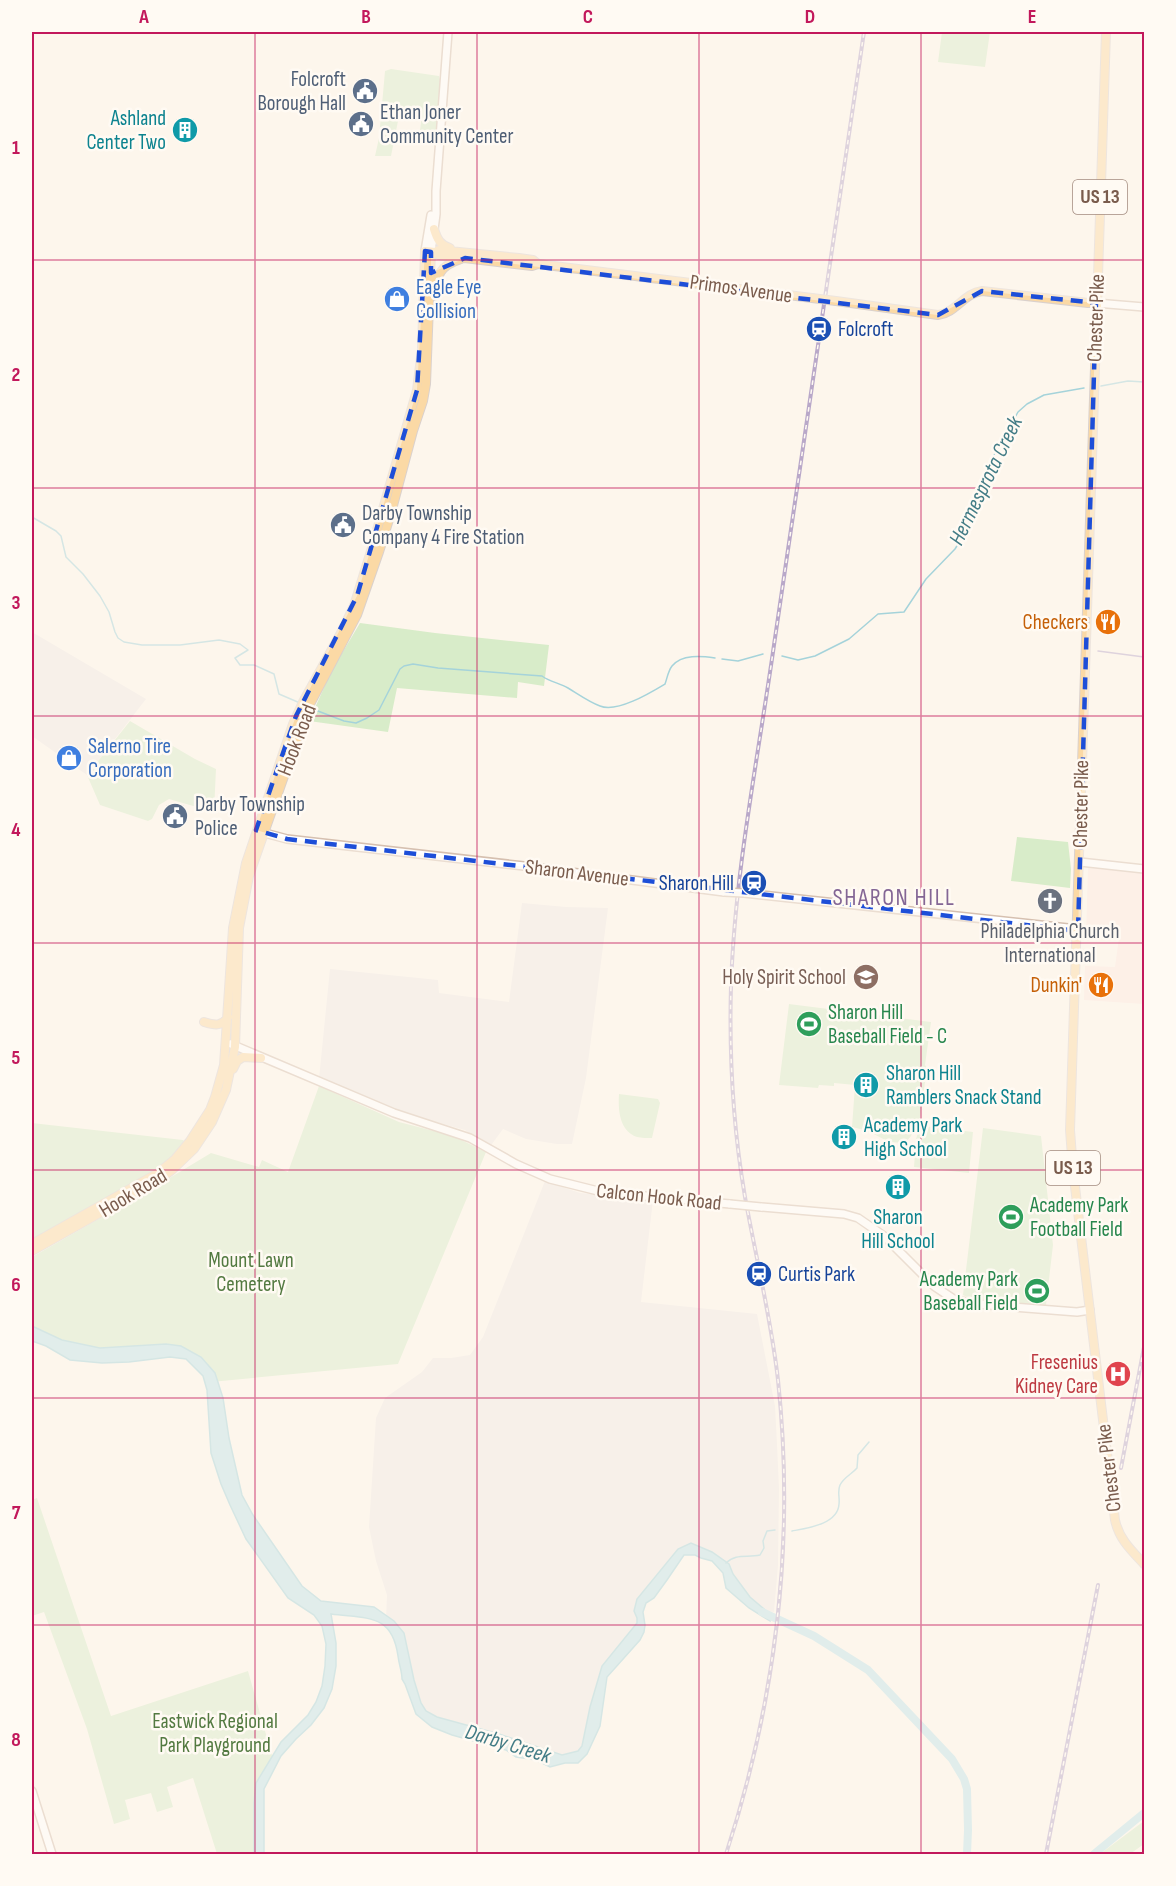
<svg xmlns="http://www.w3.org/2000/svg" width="1176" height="1886" font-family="'Sofia Sans Condensed',sans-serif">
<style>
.commercial{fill:#fde8e0}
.industrial{fill:#efe9e4}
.green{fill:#d8ecc9}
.water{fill:#bfe3e8;stroke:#a5d3da;stroke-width:1.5}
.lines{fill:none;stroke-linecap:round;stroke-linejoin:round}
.stream{stroke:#a5d3da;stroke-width:1.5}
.river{stroke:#bfe3e8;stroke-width:8}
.secondary-casing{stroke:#d6c0b0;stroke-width:10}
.primary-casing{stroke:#dad1cd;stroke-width:10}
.secondary{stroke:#fff;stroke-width:7}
.primary{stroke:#fbd9a5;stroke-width:8}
.tram{stroke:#b9a8c9;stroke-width:1.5}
.rail-casing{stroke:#b9a8c9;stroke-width:4}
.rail{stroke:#fffaf3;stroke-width:1.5;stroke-dasharray:4.5;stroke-linecap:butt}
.secondary-bridge-casing{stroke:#d6c0b0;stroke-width:10;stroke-linecap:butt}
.primary-bridge-casing{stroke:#dad1cd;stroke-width:10;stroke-linecap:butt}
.secondary-bridge{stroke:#fff;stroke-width:7}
.primary-bridge{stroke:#fbd9a5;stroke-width:8}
.marked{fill:none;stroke:#1d4ed8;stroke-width:4.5;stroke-dasharray:12 8;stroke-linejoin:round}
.grid{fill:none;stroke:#c2185b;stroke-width:1.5;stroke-opacity:0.55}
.labels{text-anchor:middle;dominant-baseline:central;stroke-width:5;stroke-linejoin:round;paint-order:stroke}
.shield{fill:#fffaf3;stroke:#a28b7f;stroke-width:1.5}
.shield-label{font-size:20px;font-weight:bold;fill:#7a5c4d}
.service-label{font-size:21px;fill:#4e5e75;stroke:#fffaf3;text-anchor:start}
.culture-label{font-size:21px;fill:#0d838f;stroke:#fffaf3;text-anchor:start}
.shop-label{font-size:21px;fill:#366cbe;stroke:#fffaf3;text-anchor:start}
.street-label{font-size:21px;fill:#7a5c4d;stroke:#fffaf3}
.transit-label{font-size:21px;fill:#164399;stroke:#fffaf3;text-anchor:start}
.food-label{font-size:21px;fill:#c56008;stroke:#fffaf3;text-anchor:end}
.worship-label{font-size:21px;fill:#5b616d;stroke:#fffaf3}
.education-label{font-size:21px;fill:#785e54;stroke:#fffaf3;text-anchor:end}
.leisure-label{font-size:21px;fill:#27864d;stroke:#fffaf3;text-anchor:start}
.park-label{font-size:21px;fill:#537a41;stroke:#fffaf3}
.health-label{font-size:21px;fill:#be3a42;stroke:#fffaf3;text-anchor:end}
.water-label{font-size:22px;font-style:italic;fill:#437c86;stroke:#fffaf3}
.quarter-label{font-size:24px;letter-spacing:1.5px;fill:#846695;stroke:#fffaf3}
.neatline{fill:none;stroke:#c2185b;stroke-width:2}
.grid-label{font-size:20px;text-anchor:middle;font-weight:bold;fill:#c2185b}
</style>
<rect width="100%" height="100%" fill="#fdf6ec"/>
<!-- commercial -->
<path class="commercial" d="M1088 868 1144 872V1004L1084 1000 1085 966 1115 967 1119 938 1086 936Z"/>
<!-- industrial -->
<path class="industrial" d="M32 632 146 699 87 775 32 736Z
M522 903 566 907 608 908 586 1078 572 1144H557L526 1139 503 1129 489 1148 465 1130 396 1111 319 1079 330 969 438 980 439 993 509 1002Z
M545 1181 580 1193 653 1200 641 1302 757 1314 775 1406 777 1444 779 1489 778 1565 774 1612 759 1610 713 1559 682 1550 646 1594 638 1633 604 1677 582 1749 574 1760 432 1720 418 1703 402 1637 386 1619 387 1595 376 1561 369 1527 376 1418 385 1398 422 1372 433 1358H451L470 1355 483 1337Z"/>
<!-- green -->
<path class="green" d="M942 32H990L985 67 938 62Z
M391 69 439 76 440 80 436 133 420 130 422 115 400 111 391 156H375L379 138 385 71Z
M360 623 435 633 549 645 544 686 518 682 517 698 397 688 388 732 309 721 332 670Z
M130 721 195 759 216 769 214 812 169 799 159 805 152 819 148 821 100 805 87 775Z
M1017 837 1068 842 1071 869 1070 888 1011 881Z
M789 1004 931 1022 925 1065 927 1068 920 1118 918 1119 911 1136 905 1143 889 1142 868 1131 852 1127 855 1085 834 1083V1086L819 1085 818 1088 779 1085Z
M319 1086 399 1122 453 1136 486 1152 398 1364 211 1382 183 1353 100 1354 32 1332V1257L153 1188 211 1153 259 1167 262 1160 288 1172Z
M619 1094 658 1099 660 1103 652 1138C647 1138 641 1138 637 1137 619 1131 618 1109 619 1094Z
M32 1123 183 1140 186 1143 160 1168 32 1241Z
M921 1123 923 1126 973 1132 969 1173 914 1167 916 1139Z
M983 1128 1041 1136 1053 1245 1046 1305 971 1299 963 1295Z
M37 1498 111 1716 248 1671 273 1759 255 1790 256 1854H217L193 1778 167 1787 173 1807 157 1812 151 1793 125 1800 130 1819 114 1824 87 1729 44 1612 32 1616V1500Z
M1144 1821V1844L1130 1854H1100Z"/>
<!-- water -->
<path class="water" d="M32 1326 62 1340 100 1348 166 1344 181 1346 201 1357 215 1373 223 1398 229 1438 242 1495 253 1515 302 1586 321 1601 374 1607 394 1621 404 1633 414 1680 421 1703 426 1711 437 1717 499 1734 562 1755 578 1751 582 1746 590 1707 602 1666 637 1623V1618L634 1611 637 1599 678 1549 691 1543 712 1552 729 1564 733 1574 750 1597 770 1614V1621L749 1608 726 1588 723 1573 712 1561 701 1558 695 1555H684L667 1580 654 1598 646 1603 643 1612 645 1625 644 1632 640 1640 607 1677 600 1726 587 1754 578 1763H565L550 1767 536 1760 516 1757 506 1750 452 1735 432 1727 416 1714 405 1684 402 1679C402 1671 399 1665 398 1656 392 1613 367 1619 331 1614L336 1643V1666L332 1689 324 1708 311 1725 296 1739 281 1756 264 1789V1854H254V1803L256 1783 281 1742 308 1715 316 1702 322 1686 325 1666 326 1644 322 1626 314 1615 288 1598 246 1539 230 1505 221 1484 211 1453 207 1390 203 1376 186 1359 170 1357 129 1362 102 1363 70 1360 46 1346 32 1341Z"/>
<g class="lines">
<!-- stream -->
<path class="stream" d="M1101 386 1128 381 1144 382
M32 517 56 531 61 536 66 557 83 574 100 596 109 612 115 632 118 638 124 642 142 645H180L219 640 240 644 248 650 235 658 240 665H254L274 674 279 694 300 703
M782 656 798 660 815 656 849 639 878 614 904 612 926 579 955 549 960 541 979 500 994 455 1018 412 1027 404 1044 395 1084 388
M722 659 738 661 763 654
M310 708 344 721 356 723 367 718 379 710 400 669 404 666 413 664 438 668 542 676C550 682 560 683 568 688 578 694 589 702 600 706 617 713 650 693 665 684 667 679 668 671 672 666 682 654 701 656 715 658
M792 1531C808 1528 838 1524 839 1504 840 1497 837 1492 840 1485 844 1477 852 1474 857 1468L858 1455 869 1442
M726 1563C736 1553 747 1558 760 1555L764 1548 763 1541 767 1531 775 1530"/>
<!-- river -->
<path class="river" d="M762 1612 814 1636 868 1670 952 1759 964 1779 967 1789 968 1830 967 1854
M1094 1854 1144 1813"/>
<!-- secondary casing -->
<g class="secondary-casing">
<path id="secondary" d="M425 251 431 215
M431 252 436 214V191L448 32
M1096 303 1144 307
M261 832 287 839 524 866 724 892
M1080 862 1144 869
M744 893 1068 928 1078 931
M231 1044 394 1113 470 1138 516 1164 550 1179 602 1192 730 1204
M761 1207 844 1214 858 1218 884 1236 934 1286 955 1300 976 1304 1077 1312 1090 1310
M32 1791 52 1854"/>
</g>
<!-- primary casing -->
<g class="primary-casing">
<path id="primary" d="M1106 32 1070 1130 1073 1170 1115 1520C1119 1539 1131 1550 1144 1564
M434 229C437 239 440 245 450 248
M435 252 439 255 532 266 538 264 812 298
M435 296C437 275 439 266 461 259
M836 301 938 315C956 313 964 293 982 291L1088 303H1096
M204 1022C214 1025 222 1027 228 1017
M233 1069 237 1061 243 1057 261 1058
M32 1244 158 1173 175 1159 190 1141 210 1110 215 1097 224 1065 233 928 246 863 293 724 303 702 341 633 354 606 371 551 417 390 422 349 425 251 435 252 439 250 519 258 533 260 538 264
M32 1251 157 1181 172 1170 194 1149 212 1122 226 1090 235 1047 239 928 249 876 308 708 357 615 379 552 391 513 413 431 423 401 426 384 431 252"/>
</g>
<!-- secondary -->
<use href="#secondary" class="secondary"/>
<!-- primary -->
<use href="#primary" class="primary"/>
<!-- tram -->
<path class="tram" d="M1098 651 1144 657"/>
<!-- rail casing -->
<g class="rail-casing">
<path id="rail" d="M1121 1468 1144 1347
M726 1854C776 1701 795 1540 778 1380 771 1318 756 1258 745 1197 733 1127 729 1056 731 985 735 871 758 758 774 645 804 441 834 236 864 32
M1046 1854 1098 1585"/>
</g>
<!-- rail -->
<use href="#rail" class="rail"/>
<!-- secondary-bridge casing -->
<g class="secondary-bridge-casing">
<path id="secondary-bridge" d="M724 892 744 893
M730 1204 761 1207"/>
</g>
<!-- primary-bridge casing -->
<g class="primary-bridge-casing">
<path id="primary-bridge" d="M812 298 836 301"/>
</g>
<!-- secondary-bridge -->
<use href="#secondary-bridge" class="secondary-bridge"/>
<!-- primary-bridge -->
<use href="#primary-bridge" class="primary-bridge"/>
</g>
<!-- marked area -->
<path d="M0 0H1176V1886H0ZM425 251 431 252V273L465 258 938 315 982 291 1096 303 1078 931 287 839 256 830 296 716 357 596 417 390Z" fill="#fdf6ec" fill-opacity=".55" fill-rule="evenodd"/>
<path class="marked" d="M425 251 431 252V273L465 258 938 315 982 291 1096 303 1078 931 287 839 256 830 296 716 357 596 417 390Z"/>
<!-- grid -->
<path class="grid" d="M255 32V1854M477 32V1854M699 32V1854M921 32V1854M32 260H1144M32 488H1144M32 716H1144M32 943H1144M32 1170H1144M32 1398H1144M32 1625H1144"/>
<!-- icons -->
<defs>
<g id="civic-disc" transform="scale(1.35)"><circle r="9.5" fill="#5c6f8a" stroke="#fffaf3"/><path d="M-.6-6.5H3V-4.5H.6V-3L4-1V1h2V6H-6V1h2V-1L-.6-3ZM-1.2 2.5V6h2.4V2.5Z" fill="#fff"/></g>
<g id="building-disc" transform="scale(1.35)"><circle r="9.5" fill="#0f9aa8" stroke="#fffaf3"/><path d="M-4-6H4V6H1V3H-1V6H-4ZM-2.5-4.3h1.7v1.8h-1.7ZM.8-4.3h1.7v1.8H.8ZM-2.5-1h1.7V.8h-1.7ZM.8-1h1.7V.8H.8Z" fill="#fff"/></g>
<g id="shop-disc" transform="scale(1.35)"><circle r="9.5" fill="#3f7fe0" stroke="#fffaf3"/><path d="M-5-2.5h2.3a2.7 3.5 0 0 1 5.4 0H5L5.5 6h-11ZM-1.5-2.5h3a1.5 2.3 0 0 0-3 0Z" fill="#fff"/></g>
<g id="station-disc" transform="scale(1.35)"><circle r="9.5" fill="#1a4fb4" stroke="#fffaf3"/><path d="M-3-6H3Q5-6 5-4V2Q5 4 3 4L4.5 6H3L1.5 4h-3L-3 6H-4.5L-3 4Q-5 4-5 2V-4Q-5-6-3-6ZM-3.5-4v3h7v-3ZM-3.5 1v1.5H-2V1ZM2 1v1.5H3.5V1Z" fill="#fff"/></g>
<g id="restaurant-disc" transform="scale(1.35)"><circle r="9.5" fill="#e8710a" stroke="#fffaf3"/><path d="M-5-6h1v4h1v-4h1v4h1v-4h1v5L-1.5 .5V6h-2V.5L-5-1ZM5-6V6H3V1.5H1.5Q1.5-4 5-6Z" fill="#fff"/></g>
<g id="church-disc" transform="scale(1.35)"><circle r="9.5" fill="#6b7280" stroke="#fffaf3"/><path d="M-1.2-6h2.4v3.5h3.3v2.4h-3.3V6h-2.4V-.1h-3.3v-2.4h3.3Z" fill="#fff"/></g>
<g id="school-disc" transform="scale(1.35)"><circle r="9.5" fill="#8d6e63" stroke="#fffaf3"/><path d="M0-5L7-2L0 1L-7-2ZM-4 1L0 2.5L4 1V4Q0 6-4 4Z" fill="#fff"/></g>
<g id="stadium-disc" transform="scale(1.35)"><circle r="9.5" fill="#2e9e5b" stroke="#fffaf3"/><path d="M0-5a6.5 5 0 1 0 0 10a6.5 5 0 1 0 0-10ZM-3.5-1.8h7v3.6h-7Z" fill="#fff"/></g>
<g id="hospital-disc" transform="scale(1.35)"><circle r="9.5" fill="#e0444e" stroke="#fffaf3"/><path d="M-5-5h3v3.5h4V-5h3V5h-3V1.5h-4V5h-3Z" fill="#fff"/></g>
</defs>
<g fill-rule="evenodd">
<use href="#civic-disc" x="365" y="91"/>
<use href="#civic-disc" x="361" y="124"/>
<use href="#building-disc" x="185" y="130"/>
<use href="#shop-disc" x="397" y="299"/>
<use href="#station-disc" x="819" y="329"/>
<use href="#civic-disc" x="343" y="525"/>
<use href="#restaurant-disc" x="1108" y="622"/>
<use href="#shop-disc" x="69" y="758"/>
<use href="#civic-disc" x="175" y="816"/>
<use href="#station-disc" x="754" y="883"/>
<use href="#church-disc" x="1050" y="901"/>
<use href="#school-disc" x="866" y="977"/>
<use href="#restaurant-disc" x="1101" y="985"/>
<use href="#stadium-disc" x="809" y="1024"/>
<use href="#building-disc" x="866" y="1085"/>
<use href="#building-disc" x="844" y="1137"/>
<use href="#building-disc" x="898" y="1187"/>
<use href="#stadium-disc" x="1011" y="1217"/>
<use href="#station-disc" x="759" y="1274"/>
<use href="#stadium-disc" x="1037" y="1291"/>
<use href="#hospital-disc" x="1118" y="1374"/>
</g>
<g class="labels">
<!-- shield labels -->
<g class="shield">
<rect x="1073" y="180" width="54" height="34" rx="4.5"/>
<rect x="1046" y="1151" width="54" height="34" rx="4.5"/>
</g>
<g class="shield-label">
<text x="1100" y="197">US 13</text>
<text x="1073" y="1168">US 13</text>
</g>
<!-- service labels -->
<g class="service-label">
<text x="346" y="79" text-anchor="end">Folcroft<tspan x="346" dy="24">Borough Hall</tspan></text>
<text x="380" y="112">Ethan Joner<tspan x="380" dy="24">Community Center</tspan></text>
<text x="362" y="513">Darby Township<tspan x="362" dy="24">Company 4 Fire Station</tspan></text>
<text x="195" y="804">Darby Township<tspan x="195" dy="24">Police</tspan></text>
</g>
<!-- culture labels -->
<g class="culture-label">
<text x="166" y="118" text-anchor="end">Ashland<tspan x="166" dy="24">Center Two</tspan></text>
<text x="886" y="1073">Sharon Hill<tspan x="886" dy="24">Ramblers Snack Stand</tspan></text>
<text x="864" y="1125">Academy Park<tspan x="864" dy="24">High School</tspan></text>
<text x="898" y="1217" text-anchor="middle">Sharon<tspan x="898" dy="24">Hill School</tspan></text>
</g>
<!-- shop labels -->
<g class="shop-label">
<text x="416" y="287">Eagle Eye<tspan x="416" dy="24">Collision</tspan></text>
<text x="88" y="746">Salerno Tire<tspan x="88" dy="24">Corporation</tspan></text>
</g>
<!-- street labels -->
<g class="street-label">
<text transform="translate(741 289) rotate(8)">Primos Avenue</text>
<text transform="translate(1096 318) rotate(-88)">Chester Pike</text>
<text transform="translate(297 740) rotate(-69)">Hook Road</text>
<text transform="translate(1081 804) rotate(-89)">Chester Pike</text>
<text transform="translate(577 873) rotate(7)">Sharon Avenue</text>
<text transform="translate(133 1193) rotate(-31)">Hook Road</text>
<text transform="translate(659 1197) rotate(6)">Calcon Hook Road</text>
<text transform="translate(1109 1468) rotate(-97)">Chester Pike</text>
</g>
<!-- transit labels -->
<g class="transit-label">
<text x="838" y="329">Folcroft</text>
<text x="734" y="883" text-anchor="end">Sharon Hill</text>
<text x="778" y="1274">Curtis Park</text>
</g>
<!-- food labels -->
<g class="food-label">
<text x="1088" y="622">Checkers</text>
<text x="1082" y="985">Dunkin'</text>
</g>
<!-- worship labels -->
<g class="worship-label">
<text x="1050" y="931">Philadelphia Church<tspan x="1050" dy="24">International</tspan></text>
</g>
<!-- education labels -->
<g class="education-label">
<text x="846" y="977">Holy Spirit School</text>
</g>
<!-- leisure labels -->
<g class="leisure-label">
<text x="828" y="1012">Sharon Hill<tspan x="828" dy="24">Baseball Field - C</tspan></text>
<text x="1030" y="1205">Academy Park<tspan x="1030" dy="24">Football Field</tspan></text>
<text x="1018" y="1279" text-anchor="end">Academy Park<tspan x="1018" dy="24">Baseball Field</tspan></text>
</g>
<!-- park labels -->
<g class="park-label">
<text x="251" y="1260">Mount Lawn<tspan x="251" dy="24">Cemetery</tspan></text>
<text x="215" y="1721">Eastwick Regional<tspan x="215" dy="24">Park Playground</tspan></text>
</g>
<!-- health labels -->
<g class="health-label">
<text x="1098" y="1362">Fresenius<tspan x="1098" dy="24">Kidney Care</tspan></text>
</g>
<!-- water labels -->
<g class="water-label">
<text transform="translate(986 481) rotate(-64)">Hermesprota Creek</text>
<text transform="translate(508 1744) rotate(17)">Darby Creek</text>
</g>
<!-- quarter labels -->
<g class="quarter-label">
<text x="894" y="897">SHARON HILL</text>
</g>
</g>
<!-- border -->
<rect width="1176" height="1886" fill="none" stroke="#fffaf3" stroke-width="66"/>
<rect x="33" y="33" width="1110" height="1820" class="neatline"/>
<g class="grid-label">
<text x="144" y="23">A</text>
<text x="366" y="23">B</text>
<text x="588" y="23">C</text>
<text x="810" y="23">D</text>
<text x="1032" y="23">E</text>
<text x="16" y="154">1</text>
<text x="16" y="381">2</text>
<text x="16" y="609">3</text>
<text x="16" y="836">4</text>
<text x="16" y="1064">5</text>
<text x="16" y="1291">6</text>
<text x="16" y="1519">7</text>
<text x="16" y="1746">8</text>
</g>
</svg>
